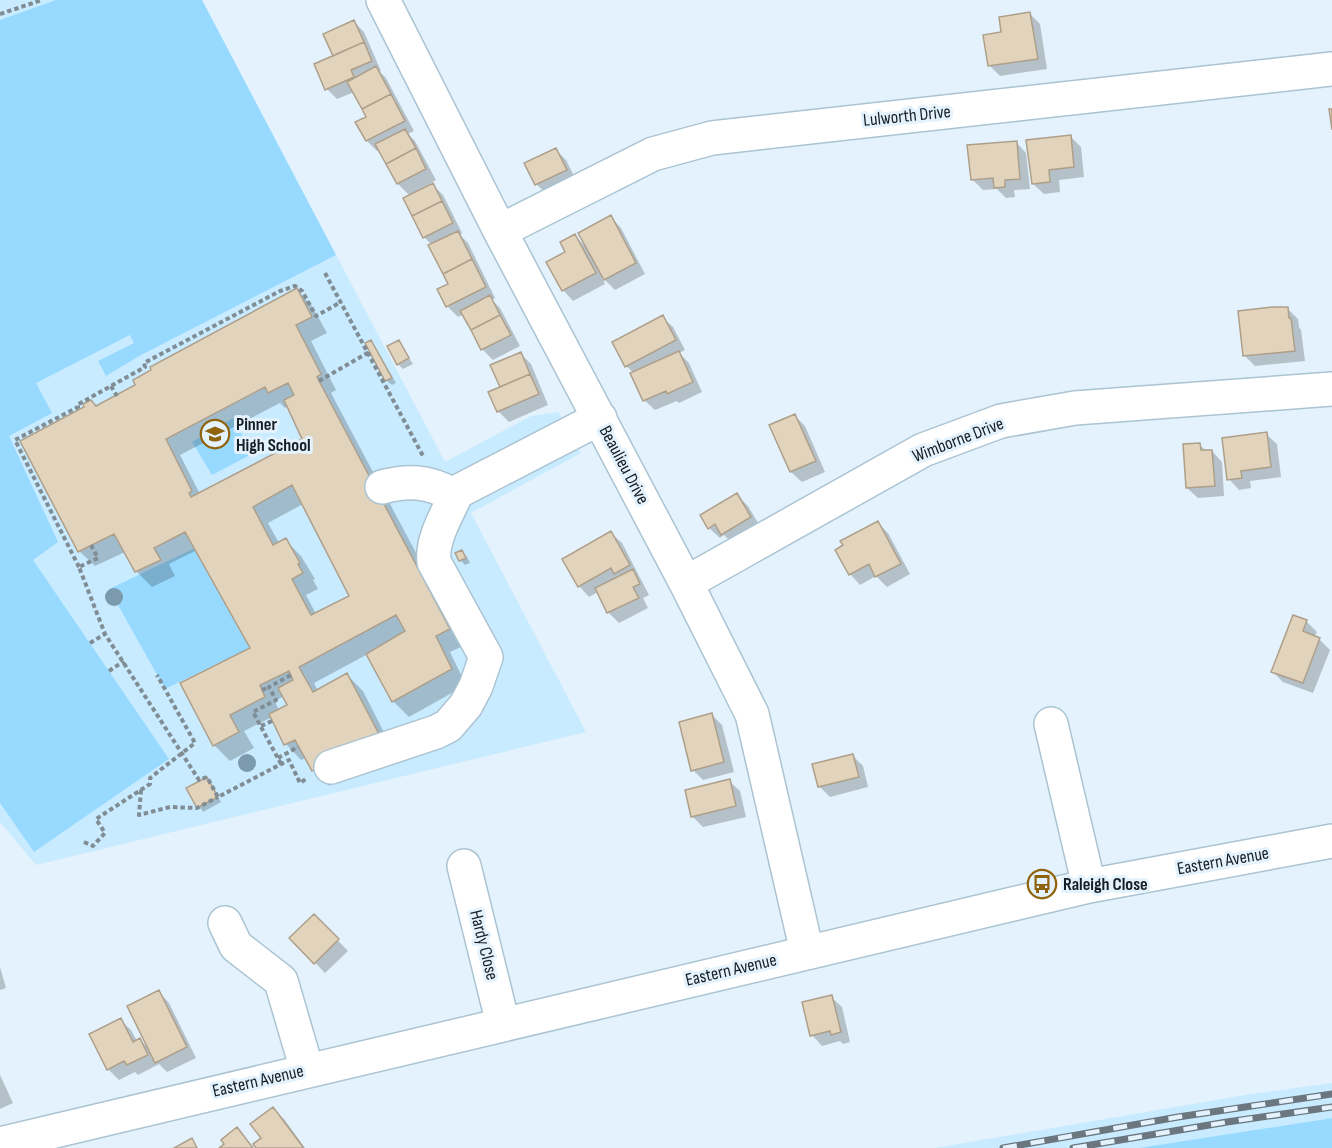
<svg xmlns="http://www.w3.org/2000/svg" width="1332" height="1148" font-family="'Sofia Sans Condensed',sans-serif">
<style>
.built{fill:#c9ebff}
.green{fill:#98daff}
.shadow{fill:#0003;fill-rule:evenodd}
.building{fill:#e2d3bc;stroke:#ae9f8a;stroke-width:1.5;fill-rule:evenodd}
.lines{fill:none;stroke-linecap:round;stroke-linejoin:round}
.minor-casing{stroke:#abc4d3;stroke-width:36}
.path{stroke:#818d95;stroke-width:4;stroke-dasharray:4.5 3;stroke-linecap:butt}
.minor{stroke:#fff;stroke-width:33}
.rail-casing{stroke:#6b767e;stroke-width:7}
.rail{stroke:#e3f2fc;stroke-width:4.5;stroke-dasharray:14;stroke-linecap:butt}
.tree{fill:#7b9aab}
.labels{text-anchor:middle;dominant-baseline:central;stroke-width:6;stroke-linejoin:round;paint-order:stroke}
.street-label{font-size:18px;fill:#151e24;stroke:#e3f2fc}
.poi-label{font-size:18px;font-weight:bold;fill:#151e24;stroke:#e3f2fc;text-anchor:start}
</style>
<rect width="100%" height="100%" fill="#e3f2fc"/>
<!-- built -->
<path class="built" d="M0 0H202L445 462 531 416 558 412 581 453 471 513 586 732 36 865 0 822Z
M1332 1083V1118L1139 1148H935L1251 1094Z"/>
<!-- green -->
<path class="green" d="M56 0H202L336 255 141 355 106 376 98 361 134 343 130 335 36 383 52 413 9 436 58 542 33 560 169 759 34 852 0 803V20Z
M233 418 252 454 212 475 192 442Z
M195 548 250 648 165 689 109 589Z
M1332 1118V1148H1139Z"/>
<!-- shadow -->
<path class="shadow" d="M1030 14 1040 24 1047 69 1000 76 990 66 1003 33Z
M354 22 364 32 381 71 380 72 386 78 414 131 408 134 415 141 436 180 409 195 398 184 380 150 377 151 367 141 368 117 354 92 337 99 327 89 335 56Z
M1070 136 1081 147 1084 177 1059 180 1060 192 1044 194 1033 184Z
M1016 142 1026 153 1030 189 1014 190 1015 197 1006 198 997 189 983 190 972 179Z
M555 149 566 160 576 180 547 194 536 184Z
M433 185 443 195 462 233 460 235 468 243 495 298 492 300 500 308 520 346 493 360 482 349 464 314 458 317 447 306 450 285 432 245 424 237Z
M611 217 621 228 645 274 615 290 601 276 605 284 573 301 563 290 567 253 575 236 588 249Z
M297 290 312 306 327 333 311 341 336 390 331 393 465 645 450 652 466 685 409 717 393 701 368 654 314 683 318 691 347 675 363 691 394 752 329 786 313 770 306 758 301 760 286 744 272 717 244 731 254 748 230 761 214 745 252 649 197 550 169 564 175 576 152 587 136 571 125 552 95 566 79 551 97 408ZM280 403 285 408 288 406 304 439 200 494 180 455ZM303 504 351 596 316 614 306 595 318 589 313 580 315 579 301 556 285 540 279 543 268 523ZM284 696 289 706 279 711 275 701Z
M1288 309 1298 319 1299 327 1301 330 1305 361 1255 366 1244 355Z
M662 317 673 327 685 350 679 353 689 363 702 392 679 403 677 401 655 410 644 400 634 373 626 366Z
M398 341 413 364 403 369 398 364Z
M371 342 375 347 396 383 392 385 387 381 367 344Z
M521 354 531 364 548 405 509 422 498 411 502 388Z
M794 415 805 426 825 472 802 482 791 472 771 426Z
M1266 434 1277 444 1281 477 1250 481 1251 488 1239 490 1229 479Z
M1200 445 1207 452 1212 451 1222 462 1224 496 1198 498 1187 488Z
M737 495 748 506 761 528 733 544 724 535 720 538 709 528Z
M878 523 888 533 910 574 887 587 876 576 860 585 850 574Z
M611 533 622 543 649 595 643 598 648 608 619 623 608 612 598 592 589 597 579 586Z
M462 552 467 557 470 563 465 565 460 560Z
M1306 621 1317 632 1314 637 1319 639 1330 650 1313 693 1283 682 1273 672Z
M712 715 722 725 734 772 703 780 693 770Z
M852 755 863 766 868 787 830 797 819 786Z
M207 779 211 784 221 802 203 812 188 789Z
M729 781 740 791 746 817 703 827 693 817Z
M314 916 348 951 325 973 291 938Z
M0 967 6 988 0 990Z
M159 992 169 1003 196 1058 167 1072 159 1064 138 1075 135 1072 119 1080 108 1069 120 1020 131 1030 137 1041 140 1040 151 1051Z
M831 997 842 1007 850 1042 843 1044 840 1041 822 1046 812 1035Z
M0 1075 13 1103 0 1109Z
M273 1109 284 1119 305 1148H258Z"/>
<!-- building -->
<path class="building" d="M1030 12 1038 59 988 66 983 35 1001 32 999 17Z
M354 20 364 42 333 56 323 34Z
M364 42 372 61 351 70 354 77 325 90 314 64Z
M376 66 391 94 362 109 347 82Z
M391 94 405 121 366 141 355 122 366 117 362 109Z
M1329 109H1332V130Z
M405 129 416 148 386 164 375 144Z
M1071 135 1074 167 1049 170 1050 182 1032 184 1026 140Z
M1017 141 1020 179 1005 180V187L994 188 993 178 971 180 967 145Z
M416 148 426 169 397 184 386 164Z
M556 148 567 170 535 185 524 163Z
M433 183 442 201 412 216 403 198Z
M442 201 453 223 423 238 412 216Z
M611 215 636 263 604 280 578 233Z
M458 231 472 259 443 274 428 245Z
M575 234 596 273 562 291 546 262 565 252 560 242Z
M472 259 486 287 446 307 437 289 448 284 443 274Z
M297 288 312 317 296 325 321 374 317 377 450 629 436 636 452 669 392 702 366 654 405 631 396 615 299 667 313 692 347 673 380 736 312 771 295 740 284 745 269 714 287 705 278 688 293 680 289 671 260 685 265 697 230 715 239 732 213 746 180 683 250 648 185 532 154 548 161 560 135 572 114 534 78 552 20 441 84 407 83 404 91 400 96 406 135 385 133 380 151 370 150 367ZM288 383 294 395 284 400 302 439 191 497 189 493 192 491 166 439 265 387 268 393ZM292 485 349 596 311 615 292 579 303 573 298 564 300 563 286 538 273 545 253 507Z
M490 295 500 315 471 330 460 311Z
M1273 307H1288L1289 318H1291L1295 351 1243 356 1238 311Z
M500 315 511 335 481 350 471 330Z
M663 315 676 340 625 367 612 342Z
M371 340 392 378 385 381 365 343Z
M399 340 409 358 397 365 387 346Z
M679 351 693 382 667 394 666 391 643 401 630 373Z
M521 352 530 374 500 387 490 365Z
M530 374 539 394 497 412 488 392Z
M795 414 816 461 790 472 769 425Z
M1267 432 1271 467 1241 471 1242 478 1227 480 1222 438Z
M1200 443 1201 450H1212L1215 486 1186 488 1183 444Z
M737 493 751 517 721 535 715 524 708 529 700 515Z
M878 521 901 564 875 577 869 564 849 575 835 550 843 545 840 541Z
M611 531 630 565 614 574 611 568 578 587 562 559Z
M462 550 466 558 459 561 455 553Z
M633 569 640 584 633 587 639 598 607 613 595 588Z
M1293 615 1307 620 1303 631 1320 638 1303 683 1271 672Z
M712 713 724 762 691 771 679 722Z
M853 754 859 777 818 787 812 764Z
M207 777 218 797 197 808 186 788Z
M730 779 736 806 691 817 685 790Z
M314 914 339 939 314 964 289 938Z
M159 990 187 1047 155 1063 127 1006Z
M832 995 841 1032 831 1035 830 1031 810 1036 802 1002Z
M121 1018 133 1042 140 1038 148 1055 127 1065 124 1061 107 1070 89 1034Z
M273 1107 303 1147 302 1148H256L253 1144 261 1138 250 1124Z
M237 1127 253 1148H219L224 1144 221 1140Z
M192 1138 197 1148H174Z"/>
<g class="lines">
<!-- minor casing -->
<g class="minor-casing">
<path id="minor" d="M383 0 500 231 686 583 752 714 807 952
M500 231 653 154 712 138 1332 69
M382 487C408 480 428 481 451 494L457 492 600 418
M686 583 923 450 1001 421 1075 408 1332 389
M1051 724 1089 886
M331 767 436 732 448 726 466 705 476 686 486 657 434 562C431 539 448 513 457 492
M464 866 503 1024
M225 923 236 946 281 981 307 1070
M0 1144 1089 886 1332 841"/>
</g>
<!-- path -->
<path class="path" d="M0 14 42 0
M325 273 423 456
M319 381 369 352
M111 386 117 396
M91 545 98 558 79 567 105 634
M79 567 15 440 78 407 77 405 145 367 144 363 280 291 295 286 302 291 316 316 341 302
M90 643 105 634 199 780 207 777 218 797 289 760 300 783 306 779
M109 671 124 661
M262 690 269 687
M261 726 272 721
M278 758 298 747
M281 764 253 712 276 700 269 687 291 675
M141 790 139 815 170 807 197 808 218 797
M84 842 93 846 105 833 96 819 150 784V778L195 743 157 675"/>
<!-- minor -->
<use href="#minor" class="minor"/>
<!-- rail casing -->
<g class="rail-casing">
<path id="rail" d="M1003 1148 1178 1117 1332 1094
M1073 1148 1227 1122 1332 1107"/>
</g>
<!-- rail -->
<use href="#rail" class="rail"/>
</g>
<!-- trees -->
<g class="tree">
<circle cx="114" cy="597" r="9"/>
<circle cx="247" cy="763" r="9"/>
</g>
<!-- icons -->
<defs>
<g id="school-ring" transform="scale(1.5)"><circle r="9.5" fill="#e3f2fc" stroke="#90640c" stroke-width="1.5"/><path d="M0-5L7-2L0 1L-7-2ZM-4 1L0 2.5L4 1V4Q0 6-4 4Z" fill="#90640c"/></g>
<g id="bus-ring" transform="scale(1.5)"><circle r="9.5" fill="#e3f2fc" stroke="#90640c" stroke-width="1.5"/><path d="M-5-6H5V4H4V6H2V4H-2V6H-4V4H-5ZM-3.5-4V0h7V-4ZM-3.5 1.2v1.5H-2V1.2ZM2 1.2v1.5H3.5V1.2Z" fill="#90640c"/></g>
</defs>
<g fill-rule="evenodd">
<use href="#school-ring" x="215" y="434"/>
<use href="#bus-ring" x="1042" y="884"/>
</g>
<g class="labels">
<!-- street labels -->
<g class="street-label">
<text transform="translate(907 116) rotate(-6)">Lulworth Drive</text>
<text transform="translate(958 440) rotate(-21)">Wimborne Drive</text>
<text transform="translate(624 465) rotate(62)">Beaulieu Drive</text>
<text transform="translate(1223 861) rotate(-10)">Eastern Avenue</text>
<text transform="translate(484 945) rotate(76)">Hardy Close</text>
<text transform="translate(731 970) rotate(-13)">Eastern Avenue</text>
<text transform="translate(258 1081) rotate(-13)">Eastern Avenue</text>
</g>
<!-- poi labels -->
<g class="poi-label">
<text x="236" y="424">Pinner<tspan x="236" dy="21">High School</tspan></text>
<text x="1063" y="884">Raleigh Close</text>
</g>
</g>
</svg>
